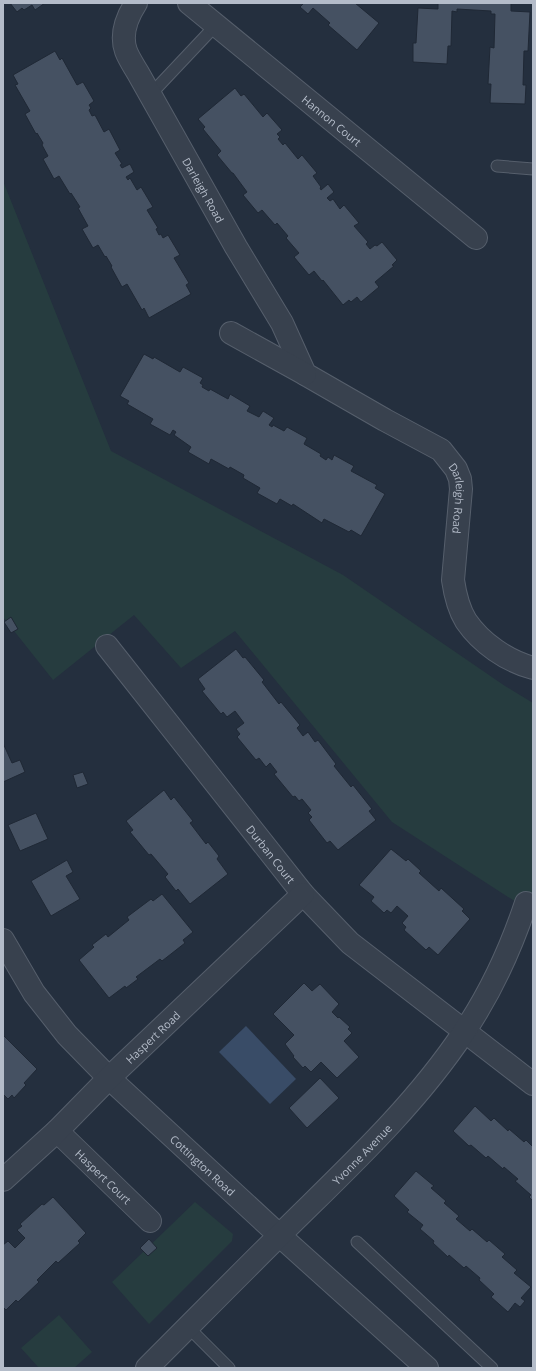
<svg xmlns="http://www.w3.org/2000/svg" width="536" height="1371" font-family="'Open Sans',sans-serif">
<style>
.green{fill:#263c3f}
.water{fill:#394c67}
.building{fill:#455162;stroke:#1f2835}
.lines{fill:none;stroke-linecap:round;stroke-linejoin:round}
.lane-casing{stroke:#565f6c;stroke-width:13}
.street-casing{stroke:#565f6c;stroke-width:24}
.lane{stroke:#38414e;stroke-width:11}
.street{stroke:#38414e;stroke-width:22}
.labels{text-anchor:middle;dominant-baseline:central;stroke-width:3.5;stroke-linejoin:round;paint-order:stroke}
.street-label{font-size:11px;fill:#b4bcc9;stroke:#1d2633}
</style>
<rect width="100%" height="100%" fill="#242f3e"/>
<!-- green -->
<path class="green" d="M3 181 111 451 343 575 505 686 533 703V913L392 822 235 631 181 668 134 615 53 680 3 617Z
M195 1202 233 1234 232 1241 149 1324 112 1282Z
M59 1315 92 1352 74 1368H39L21 1348Z"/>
<!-- water -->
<path class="water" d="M246 1026 296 1079 270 1104 219 1052Z"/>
<!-- building -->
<path class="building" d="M10 3H45L35 10 32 5 24 10 22 8 17 12Z
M302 3H355L379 23 357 50 328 25 330 23 313 8 308 14 300 7 303 4Z
M438 3H511V11L530 12 528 51H524L523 85H526L525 104 490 103 491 84H488L490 47 494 48 495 14H491V11L457 9V12L452 11 451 46H448L447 64 413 62V43H416L418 8 438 9Z
M55 51 60 60 62 58 77 85 83 82 94 101 89 105 91 108 89 110 92 116 95 115 104 132 109 129 120 150 115 153 122 164 120 165 122 168 130 164 134 172 126 177 128 180 130 178 137 190 141 187 153 207 147 210 158 228 156 229 159 235 161 234 163 238 168 235 180 255 174 258 189 283 186 285 191 294 149 318 144 308 142 310 127 284 122 287 111 267 112 266 106 256 105 257 98 245 93 248 82 229 88 226 78 208 80 207 71 193 70 194 59 176 54 179 43 159 48 156 42 145 43 143 37 133 36 134 25 114 30 111 15 85 18 84 13 75Z
M235 88 241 96 244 94 263 117 267 113 282 130 277 134 280 137 278 139 283 145 285 143 298 159 302 155 317 173 313 176 321 187 320 188 321 190 328 184 334 192 327 198 330 201 333 199 340 209 344 205 359 223 354 226 368 242 366 244 370 249 375 245 377 246 382 242 397 260 392 265 394 266 375 282 379 287 361 302 357 297 351 302 349 300 343 305 323 280 322 281 314 271 309 275 294 257 299 253 286 238 288 236 277 223 275 225 262 210 258 213 243 195 247 192 233 173H232L217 155 221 151 203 129 205 127 198 119Z
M144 354 153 359 154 357 180 372 183 367 203 378 200 383 203 385 202 387 209 391 210 389 228 399 230 394 250 406 247 411 259 417 263 411 274 418 269 425 272 427 273 425 284 431 287 427 307 438 304 444 321 454 320 456 326 460 328 457 332 460 334 455 354 466 351 471 377 485 375 488 385 494 361 536 351 530 349 532 324 519 322 523 293 504 292 506 280 499 277 504 257 493 260 488 243 478 244 475 230 467 229 469 211 459 209 464 188 452 191 447 174 435 176 432 173 430 170 435 150 424 153 419 127 404 129 401 120 396Z
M11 617 18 629 11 633 4 622Z
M236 649 243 658 245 657 264 680 262 682 279 704 281 702 300 725 297 728 303 736 308 732 315 742 318 740 336 764 334 766 351 787 353 785 372 809 369 811 376 820 338 850 330 841 327 843 309 820 312 817 308 813 311 810 302 799 299 801 295 796 293 797 274 774 277 772 270 763 266 767 259 758 256 760 237 737 240 734 236 729 244 723 235 711 227 717 223 712 221 714 202 691 205 689 198 679Z
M3 743 12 763 20 760 25 772 3 782Z
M83 772 88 784 77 788 73 775Z
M164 790 171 800 174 797 193 821 190 823 206 844 208 842 219 856 217 859 228 874 190 904 178 889 176 891 165 877 168 874 151 854 149 855 130 832 133 830 126 821Z
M36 813 48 839 20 851 8 825Z
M391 849 406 861 408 859 421 871 419 873 439 891 441 888 464 909 462 911 470 919 438 955 429 947 426 950 404 930 406 927 402 923 408 916 397 906 391 913 387 910 384 913 371 901 374 897 359 885Z
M67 860 73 872 66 876 80 899 51 916 31 881Z
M162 894 193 932 183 940 185 943 162 961 160 959 136 977 138 979 126 988 125 986 109 998 79 960 94 947 92 945 106 934 108 937 129 920 127 917 151 899 153 901Z
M304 983 312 991 320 984 339 1004 332 1012 338 1018 339 1017 350 1027 348 1029 352 1033 344 1041 359 1057 337 1078 321 1062 311 1072 305 1066 303 1068 293 1057 294 1056 285 1044 294 1035 273 1014Z
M3 1035 37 1069 24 1083 26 1085 14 1098 12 1095 8 1099 3 1094Z
M320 1078 339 1098 307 1128 289 1108Z
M475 1106 491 1121 494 1118 508 1131 509 1129 524 1142 526 1140 533 1147V1201L529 1197 531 1195 515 1181 518 1179 504 1167 503 1169 488 1156 486 1158 471 1145 469 1146 453 1131Z
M416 1171 434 1186 431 1188 446 1201 444 1203 459 1216 456 1219 470 1231 472 1229 487 1242 489 1240 505 1254 502 1257 517 1270 514 1273 531 1287 521 1298 525 1301 520 1307 515 1303 508 1312 491 1297 494 1294 479 1280 480 1278 466 1266 464 1268 449 1255 448 1257 433 1243 434 1241 420 1229 423 1225 407 1212 409 1210 394 1196Z
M53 1197 86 1233 78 1241 80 1243 58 1263 56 1261 37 1280 39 1282 18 1302 16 1300 6 1310 3 1307V1245L8 1241 15 1248 25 1238 17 1230 22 1226 20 1224 42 1204 44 1205Z
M149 1239 157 1248 148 1256 140 1248Z"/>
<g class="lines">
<!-- lane casing -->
<g class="lane-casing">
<path id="lane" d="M150 95 216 25
M497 166 533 169
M357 1242 492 1368
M188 1327 229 1368"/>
</g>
<!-- street casing -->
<g class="street-casing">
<g id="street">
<path id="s1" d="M136 3C127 17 120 34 126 51 129 59 134 66 138 73L236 247 282 323 305 374 385 420 441 450 456 469 460 479 461 489 453 580C455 594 458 608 466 621 481 643 507 661 533 668"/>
<path id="s2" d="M189 3 476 238"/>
<path d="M231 333 305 374"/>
<path id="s3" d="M107 646 303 894 350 943 533 1084"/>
<path id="s4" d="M3 940 34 993 67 1035 109 1078 279 1235 427 1368"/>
<path id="s5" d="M57 1131 150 1221"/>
<path id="s6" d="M3 1180 57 1131 109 1078 303 894"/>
<path id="s7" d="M147 1368C195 1320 243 1271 291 1224 353 1163 416 1104 464 1032 491 992 511 948 526 903"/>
</g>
</g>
<!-- lane -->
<use href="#lane" class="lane"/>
<!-- street -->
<use href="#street" class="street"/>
</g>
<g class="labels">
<!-- street labels -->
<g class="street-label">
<text stroke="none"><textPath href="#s2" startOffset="185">Hannon Court</textPath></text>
<text stroke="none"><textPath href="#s1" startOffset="210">Darleigh Road</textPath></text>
<text stroke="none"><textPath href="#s1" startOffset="630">Darleigh Road</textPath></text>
<text stroke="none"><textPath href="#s3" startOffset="265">Durban Court</textPath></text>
<text stroke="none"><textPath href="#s6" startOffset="207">Haspert Road</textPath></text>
<text stroke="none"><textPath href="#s7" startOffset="303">Yvonne Avenue</textPath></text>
<text stroke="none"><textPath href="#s4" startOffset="303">Cottington Road</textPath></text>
<text stroke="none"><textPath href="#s5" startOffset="65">Haspert Court</textPath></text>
</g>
</g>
<!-- border -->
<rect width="536" height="1371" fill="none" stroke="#b4bcc9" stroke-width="8"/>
</svg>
